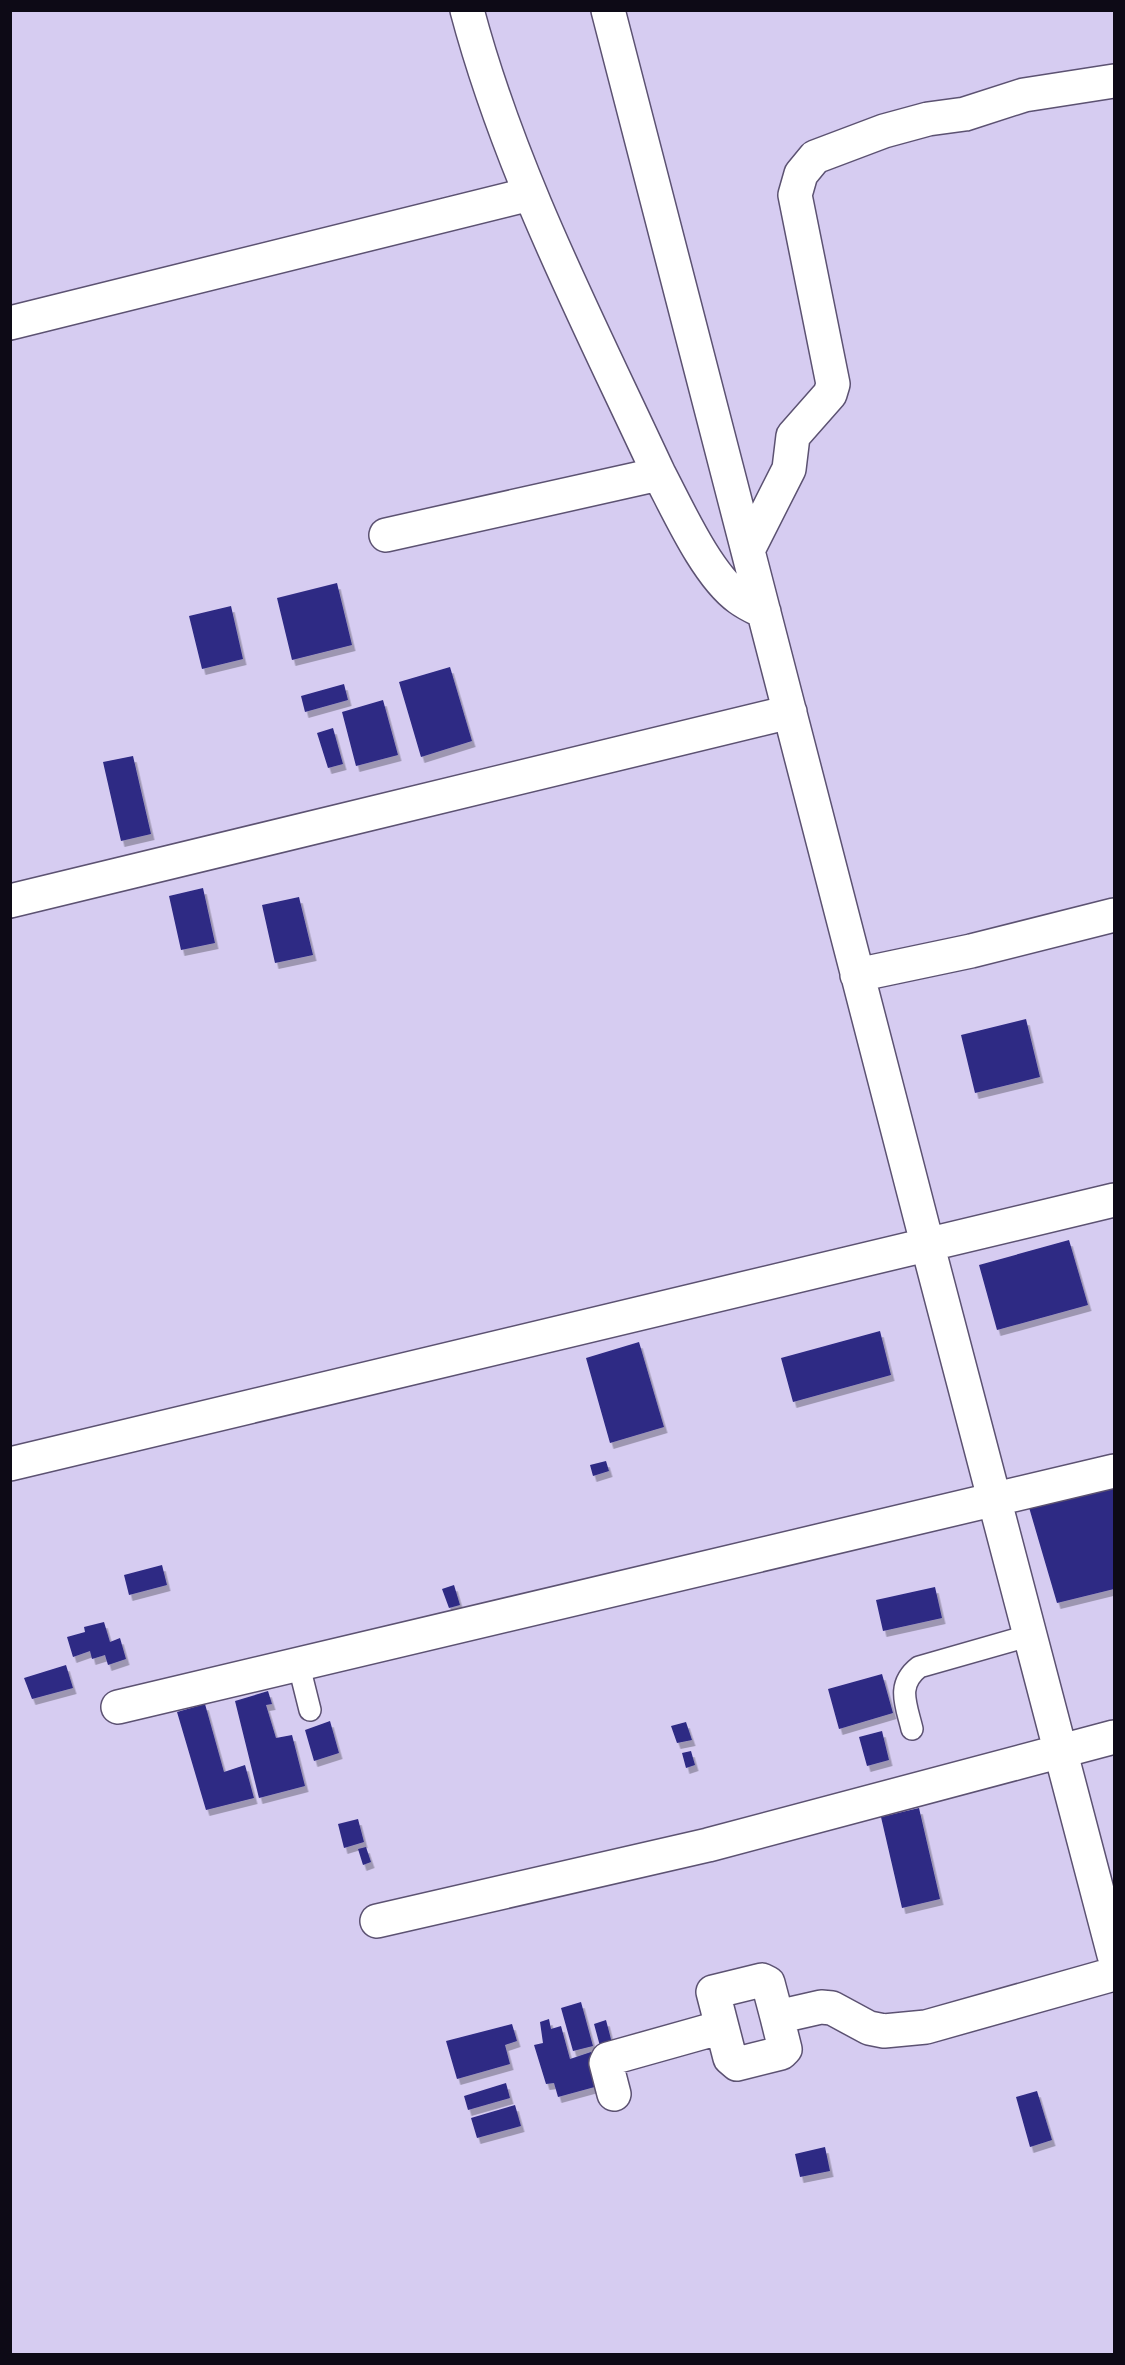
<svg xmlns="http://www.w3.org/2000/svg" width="1125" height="2365" font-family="Cabin,sans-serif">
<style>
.building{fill:#2d2984;filter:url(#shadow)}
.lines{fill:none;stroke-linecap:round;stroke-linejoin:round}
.lane-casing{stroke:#5c5272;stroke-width:24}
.street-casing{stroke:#5c5272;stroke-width:36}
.lane{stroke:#fff;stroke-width:21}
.street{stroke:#fff;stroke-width:33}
</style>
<defs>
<filter id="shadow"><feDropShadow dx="3.5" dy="6" stdDeviation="0" flood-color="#0004"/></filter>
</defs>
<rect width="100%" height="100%" fill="#d6ccf1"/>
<!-- building -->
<path class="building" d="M337 583 352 645 292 660 277 598Z
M231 606 243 659 202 669 189 616Z
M450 667 472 741 421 757 399 682Z
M344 684 348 700 305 712 301 696Z
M383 700 398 755 356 766 342 712Z
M333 728 343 764 328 768 317 733Z
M133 756 151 834 121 841 103 762Z
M203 888 215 943 181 950 169 896Z
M299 897 313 955 275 963 262 905Z
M1026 1019 1040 1077 975 1093 961 1035Z
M1069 1240 1088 1305 997 1330 979 1265Z
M880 1331 891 1375 793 1402 781 1358Z
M639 1342 664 1427 610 1443 586 1358Z
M606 1461 609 1471 593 1476 590 1465Z
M1114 1482V1589L1057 1603 1028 1504Z
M162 1565 167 1585 129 1595 124 1575Z
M454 1585 460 1605 449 1608 442 1589Z
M935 1587 942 1618 883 1631 876 1600Z
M104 1622 110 1642 120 1638 126 1659 108 1665 105 1655 92 1659 90 1651 73 1657 67 1637 85 1632 84 1627Z
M66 1665 73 1688 32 1699 24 1678Z
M882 1674 893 1713 839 1729 828 1689Z
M268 1691 272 1704 266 1705 276 1738 292 1735 305 1786 259 1798 235 1701Z
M205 1704 224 1772 245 1765 254 1798 206 1810 177 1712Z
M330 1721 339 1753 314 1761 305 1730Z
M686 1722 692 1740 677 1743 671 1726Z
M882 1731 889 1760 867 1766 859 1737Z
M691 1751 695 1765 686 1768 682 1753Z
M919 1808 940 1899 902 1908 881 1817Z
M358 1819 364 1842 344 1848 338 1824Z
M366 1847 371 1862 363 1865 358 1849Z
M581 2002 593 2046 573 2051 561 2008Z
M549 2019 551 2029 561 2026 570 2059 591 2052 602 2085 558 2097 554 2083 546 2084 534 2045 543 2043 540 2022Z
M606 2020 612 2043 600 2046 594 2024Z
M512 2024 517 2041 505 2045 510 2064 457 2079 446 2041Z
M506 2083 510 2098 468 2110 464 2096Z
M1037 2091 1052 2140 1030 2147 1016 2097Z
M515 2105 521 2126 477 2138 471 2118Z
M825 2147 830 2171 800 2177 795 2154Z"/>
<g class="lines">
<!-- lane casing -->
<g class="lane-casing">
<path id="lane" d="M299 1666 310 1710
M912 1729C906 1704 896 1685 919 1667L1031 1635"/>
</g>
<!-- street casing -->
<g class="street-casing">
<path id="street" d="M467 10C510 172 589 323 659 474
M608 10 927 1243 1114 1955
M10 323 530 194
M386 535 659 474C678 510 707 575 739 598 747 604 756 608 764 612
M748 550 789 469 793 436 830 394 833 384 795 195 801 174 815 157 884 131 928 119 965 114 1024 95 1114 81
M10 901 790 712
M857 975 971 951 1114 915
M10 1464 1114 1200
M118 1707 1114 1471
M377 1921 708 1845 1114 1737
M722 2027 713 1992 762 1980 768 1983 777 2017
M614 2094 606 2063 608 2059 722 2027 730 2058 737 2064 781 2053 785 2049 777 2017 821 2007 832 2008 869 2028 884 2031 926 2027 1114 1974"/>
</g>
<!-- lane -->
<use href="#lane" class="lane"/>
<!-- street -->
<use href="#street" class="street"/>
</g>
<!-- border -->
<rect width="1125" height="2365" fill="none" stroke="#0d0a16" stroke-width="24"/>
</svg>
